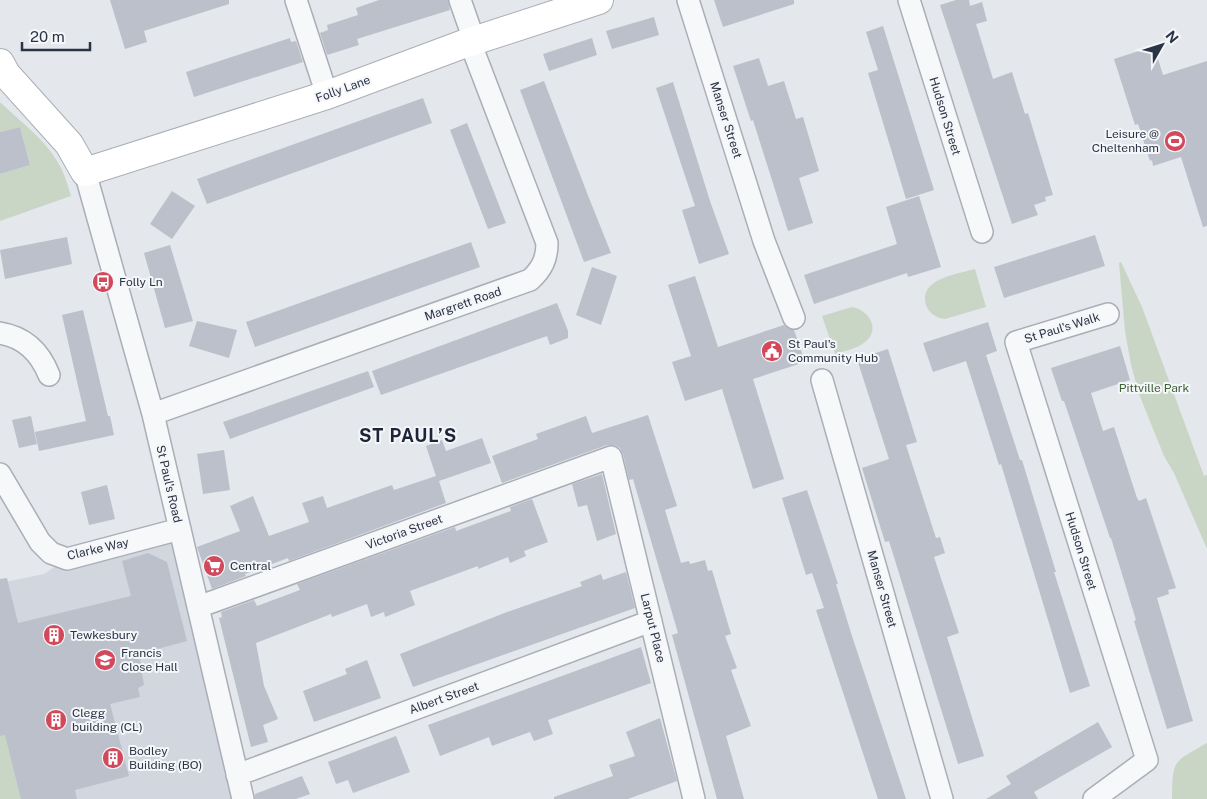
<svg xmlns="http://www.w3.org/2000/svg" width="1207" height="799" font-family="'Public Sans',sans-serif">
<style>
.built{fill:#d2d6de}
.green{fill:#c9d6c5}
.building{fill:#bbc0ca}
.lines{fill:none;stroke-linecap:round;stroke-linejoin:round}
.street-casing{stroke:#a9aeb7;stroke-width:24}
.secondary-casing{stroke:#a9aeb7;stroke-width:30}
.street{stroke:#f7f8fa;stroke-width:21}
.secondary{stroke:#fff;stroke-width:28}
.labels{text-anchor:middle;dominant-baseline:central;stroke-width:4;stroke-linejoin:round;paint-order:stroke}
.street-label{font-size:12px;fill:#2b3445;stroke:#f4f6f9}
.poi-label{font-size:12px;fill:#2b3445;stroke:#f4f6f9;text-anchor:start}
.park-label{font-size:12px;fill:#3f6138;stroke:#f4f6f9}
.district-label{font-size:18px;font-weight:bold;letter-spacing:1px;fill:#1d2536;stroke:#f4f6f9}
</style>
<rect width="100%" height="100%" fill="#e4e7ec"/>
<!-- built -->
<path class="built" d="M180 529 243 799H0V583L44 574 67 559Z"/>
<!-- green -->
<path class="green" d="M0 102C21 122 47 141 60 166 65 175 68 186 71 196L0 221V174L30 165 20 127 0 132Z
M1121 262 1142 307 1204 476 1207 475V549L1174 473 1164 456 1139 394 1131 365 1125 331 1119 263Z
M975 269 986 307 945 319C937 318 929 314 926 305 918 279 957 274 975 269Z
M852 307C869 310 881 329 865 342 857 349 844 351 835 354L822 316Z
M17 732 21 799H0V736Z
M1207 743V799H1172C1173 759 1172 763 1207 743Z"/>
<!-- building -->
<path class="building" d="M110 0H229V4L144 31 147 42 125 49Z
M379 0H448L450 10 357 39 359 45 327 55 320 33 328 30 327 25 358 15 356 8Z
M714 0H794V4L723 27Z
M956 0H969L970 6 982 2 987 21 976 24 993 79 1012 72 1025 114 1028 113 1053 195 1045 197 1046 201 1034 205 1038 215 1012 224 940 5Z
M654 17 659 35 612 49 606 31Z
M883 26 934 190 906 199 868 73 878 70 866 32Z
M290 38 291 42 296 41 303 62 194 97 186 72Z
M592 38 597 55 549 71 543 54Z
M1154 46 1163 75 1207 61V226L1203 227 1181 157 1153 166 1152 160 1150 161 1138 124 1135 125 1114 59Z
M759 58 768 86 784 81 796 119 803 117 819 171 799 178 813 223 788 231 753 120 751 121 733 66Z
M544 81 589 198 611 253 584 262 520 90Z
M673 82 710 201 729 254 699 264 682 210 695 206 656 88Z
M423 98 432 123 207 204 197 179Z
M467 123 506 223 488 229 450 130Z
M20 127 30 165 0 174V132Z
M172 191 195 206 172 239 150 224Z
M919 196 941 267 908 277 907 273 814 304 804 275 897 244 886 207Z
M1095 235 1105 266 1004 298 994 267Z
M67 237 72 264 5 279 0 250Z
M471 242 480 267 255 347 246 322Z
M170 245 193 321 165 328 144 253Z
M592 267 617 276 601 325 576 315Z
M695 276 718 347 784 325 787 328 794 330 805 362 753 379 784 479 753 489 722 389 685 401 672 362 691 356 668 285Z
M557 303 568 331V338L550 345 547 336 381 395 372 371Z
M83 310 108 416H110L114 435 39 451 35 432 86 421 62 315Z
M197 321 237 330 229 358 189 346Z
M988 322 997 351 986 355 1020 460H1022L1056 572H1054L1090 686 1070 693 1001 464 999 465 966 361 933 372 923 343Z
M1120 346 1130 380 1091 393 1103 431 1114 427 1137 498 1139 501 1146 498 1176 588 1168 590 1169 594 1157 598 1193 721 1167 729 1134 621 1136 620 1111 538H1110L1064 401H1062L1051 368Z
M888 349 917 442 906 445 936 538 940 537 945 553 934 557 959 633 947 637 984 756 958 764 889 541 885 542 862 468 889 459 857 359Z
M368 371 374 387 230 439 223 422Z
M648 415 677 506 665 510 681 563 689 561 690 564 705 560 708 571 712 570 731 634 725 636 737 668 731 670 751 726 726 736 744 799H717L672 635 678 633 633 479 629 480 623 454 620 448 614 445H607L502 483 492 456 538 439 536 434 586 416 592 433Z
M31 416 37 444 19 448 12 420Z
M482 438 491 463 439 481 446 503 289 561 288 558 245 574 246 576 212 589 197 547 240 531 230 506 253 496 269 536 309 522 302 503 323 496 327 508 392 485 394 490 436 476 426 446 442 440 446 451Z
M224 450 230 490 203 494 197 454Z
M602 474 616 534 597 541 587 505 578 507 572 484Z
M107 485 115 519 89 525 81 492Z
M807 490 838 584H836L851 633 906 799H878L832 659 816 610 824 608 812 573 806 575 782 498Z
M532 499 548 542 524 551 526 556 510 563 508 557 478 569V566L410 591 415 605 385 617 384 612 371 617 367 604 332 617 331 614 256 643 264 686 278 719 263 725 268 742 251 747 219 618 222 617 221 612 254 600 257 606 300 590 297 584 455 527 456 531 511 511 510 507Z
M148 553 167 562 187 641 139 654 144 685 138 688 140 697 110 704 129 776 75 790 77 799H21L5 735 0 736V579L7 578 18 623 131 596 122 561Z
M626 572 635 608 413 687 400 654 507 612 582 586 580 582 601 574 603 580Z
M641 647 651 683 548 720 553 734 534 741 530 732 492 746 489 737 440 756 428 725Z
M367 660 381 698 314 722 303 691 347 674 345 669Z
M660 718 677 781 628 799H554V797L613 776 609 765 635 756 626 732Z
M1098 722 1112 747 1034 792 1038 799H986L1011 784 1006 776Z
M396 736 410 772 353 793 348 780 336 784 328 762Z
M302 776 310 794 296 799H255V794Z"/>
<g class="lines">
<!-- street casing -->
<g class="street-casing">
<path id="street" d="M296 0 327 95
M460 0 474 40
M688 0 764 241 794 318
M909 0 982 232
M85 172 153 414 243 799
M0 333C25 337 40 352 49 375
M822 380 942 799
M153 414 530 280C542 269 547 259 547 243L470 42
M0 474 40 542 51 553 67 559 180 529
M198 607 611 457 694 799
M237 775 651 621
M1094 799 1147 760 1016 342 1108 314"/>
</g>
<!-- secondary casing -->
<g class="secondary-casing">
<path id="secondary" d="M0 63 6 74 69 144 85 172 327 95 461 45 599 0"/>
</g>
<!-- street -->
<use href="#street" class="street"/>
<!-- secondary -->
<use href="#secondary" class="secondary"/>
</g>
<!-- icons -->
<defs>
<g id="stadium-disc" transform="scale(1.125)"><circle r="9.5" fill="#d1495b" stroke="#f4f6f9"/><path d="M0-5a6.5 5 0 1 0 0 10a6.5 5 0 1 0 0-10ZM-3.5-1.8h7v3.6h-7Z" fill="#fff"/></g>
<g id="bus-disc" transform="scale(1.125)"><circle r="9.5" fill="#d1495b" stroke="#f4f6f9"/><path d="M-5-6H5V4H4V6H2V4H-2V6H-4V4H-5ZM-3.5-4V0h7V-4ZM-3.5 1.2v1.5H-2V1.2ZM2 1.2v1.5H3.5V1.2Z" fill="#fff"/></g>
<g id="civic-disc" transform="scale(1.125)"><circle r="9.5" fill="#d1495b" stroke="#f4f6f9"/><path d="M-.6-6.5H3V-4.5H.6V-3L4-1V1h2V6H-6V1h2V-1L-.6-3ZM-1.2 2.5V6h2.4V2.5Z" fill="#fff"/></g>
<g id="supermarket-disc" transform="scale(1.125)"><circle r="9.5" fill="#d1495b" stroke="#f4f6f9"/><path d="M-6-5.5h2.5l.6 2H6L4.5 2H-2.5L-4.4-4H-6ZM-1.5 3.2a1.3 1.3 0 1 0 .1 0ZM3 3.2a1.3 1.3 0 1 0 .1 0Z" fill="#fff"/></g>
<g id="building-disc" transform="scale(1.125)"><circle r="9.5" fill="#d1495b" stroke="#f4f6f9"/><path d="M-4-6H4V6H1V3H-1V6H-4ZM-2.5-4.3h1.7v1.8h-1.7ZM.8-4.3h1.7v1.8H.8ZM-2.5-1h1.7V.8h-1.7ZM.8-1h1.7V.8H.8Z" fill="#fff"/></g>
<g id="university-disc" transform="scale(1.125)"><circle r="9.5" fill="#d1495b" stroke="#f4f6f9"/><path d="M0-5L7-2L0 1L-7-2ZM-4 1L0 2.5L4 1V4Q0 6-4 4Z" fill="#fff"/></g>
</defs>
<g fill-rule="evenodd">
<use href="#stadium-disc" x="1175" y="141"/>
<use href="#bus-disc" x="103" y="282"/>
<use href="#civic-disc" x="772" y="351"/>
<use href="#supermarket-disc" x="214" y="566"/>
<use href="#building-disc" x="54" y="635"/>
<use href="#university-disc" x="105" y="660"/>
<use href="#building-disc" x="56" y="720"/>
<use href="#building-disc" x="113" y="758"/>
</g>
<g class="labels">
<!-- street labels -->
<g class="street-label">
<text transform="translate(343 89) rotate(-20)">Folly Lane</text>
<text transform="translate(945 116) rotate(73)">Hudson Street</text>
<text transform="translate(726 120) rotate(72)">Manser Street</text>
<text transform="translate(463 304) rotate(-19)">Margrett Road</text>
<text transform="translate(1062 328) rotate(-17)">St Paul's Walk</text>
<text transform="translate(169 484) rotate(77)">St Paul's Road</text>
<text transform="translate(404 532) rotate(-20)">Victoria Street</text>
<text transform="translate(98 549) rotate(-13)">Clarke Way</text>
<text transform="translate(1081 551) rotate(73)">Hudson Street</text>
<text transform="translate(882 589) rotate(74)">Manser Street</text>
<text transform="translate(653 628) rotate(76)">Larput Place</text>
<text transform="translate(444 698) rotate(-20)">Albert Street</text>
</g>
<!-- poi labels -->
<g class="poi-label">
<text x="1159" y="134" text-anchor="end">Leisure @<tspan x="1159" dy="14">Cheltenham</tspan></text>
<text x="119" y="282">Folly Ln</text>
<text x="788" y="344">St Paul's<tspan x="788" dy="14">Community Hub</tspan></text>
<text x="230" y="566">Central</text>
<text x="70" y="635">Tewkesbury</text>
<text x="121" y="653">Francis<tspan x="121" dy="14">Close Hall</tspan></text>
<text x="72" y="713">Clegg<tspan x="72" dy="14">building (CL)</tspan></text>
<text x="129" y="751">Bodley<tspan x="129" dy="14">Building (BO)</tspan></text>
</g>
<!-- park labels -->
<g class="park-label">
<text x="1154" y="388">Pittville Park</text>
</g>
<!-- district labels -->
<g class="district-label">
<text x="408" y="435">ST PAUL’S</text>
</g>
</g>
<!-- north arrow -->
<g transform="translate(1162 45) rotate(51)" stroke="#f4f6f9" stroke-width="4" paint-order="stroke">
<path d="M0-4L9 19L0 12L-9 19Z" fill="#2b3445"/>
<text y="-8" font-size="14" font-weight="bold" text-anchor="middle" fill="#2b3445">N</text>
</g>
<!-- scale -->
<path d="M22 42v8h68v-8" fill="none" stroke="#2b3445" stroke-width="2.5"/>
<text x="30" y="42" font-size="15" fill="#2b3445" stroke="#f4f6f9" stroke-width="4" paint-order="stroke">20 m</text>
</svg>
